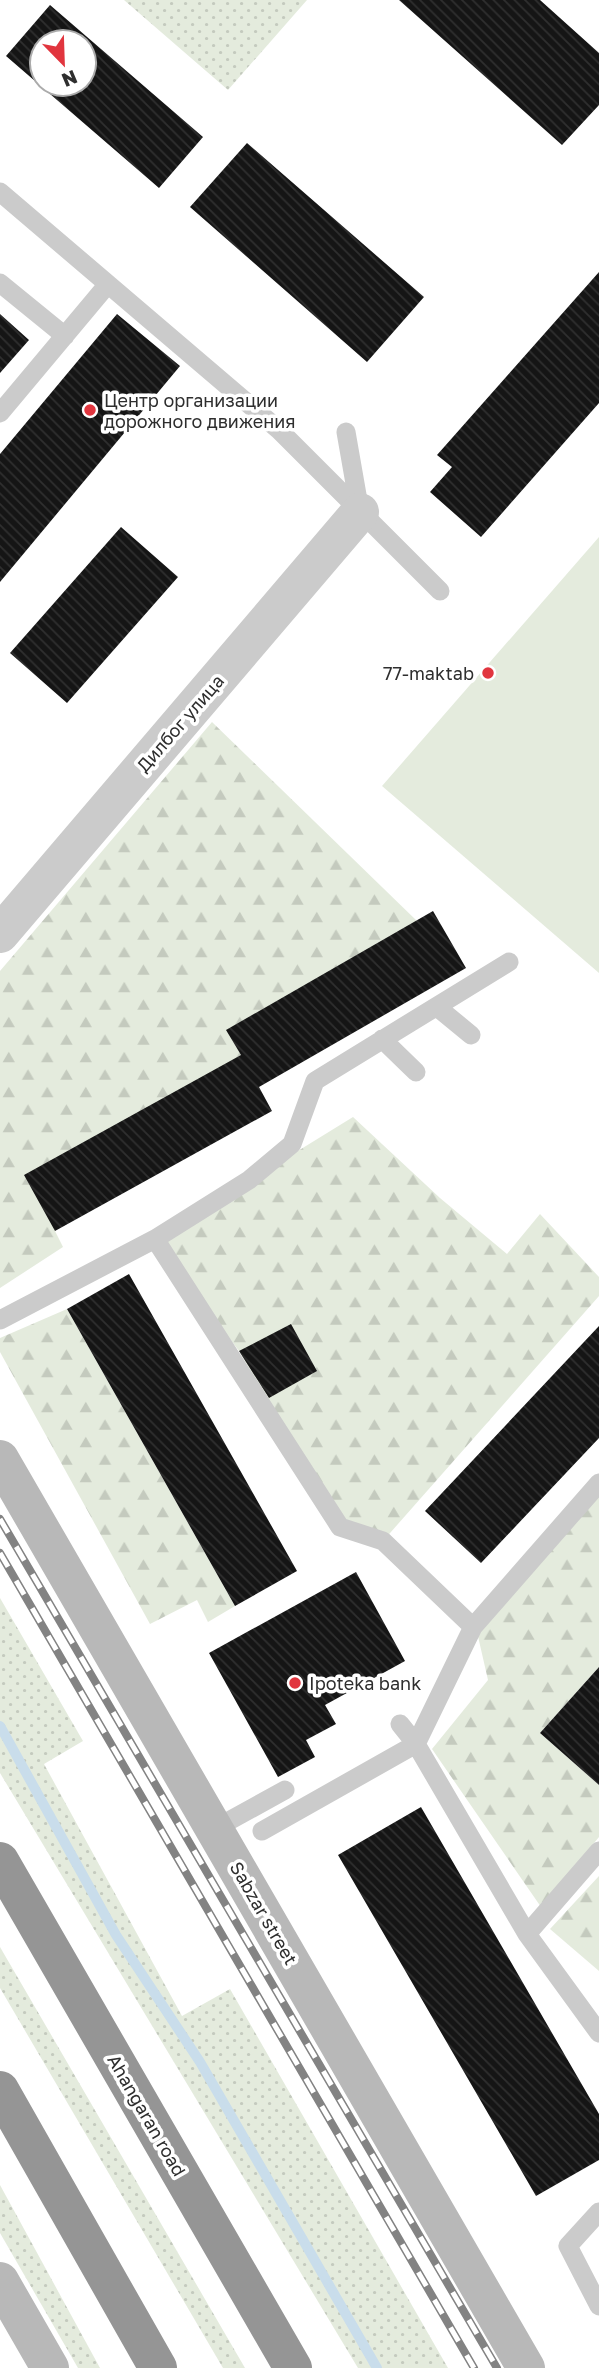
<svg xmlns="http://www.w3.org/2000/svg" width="599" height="2368" font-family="'Golos Text',sans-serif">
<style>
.grass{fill:url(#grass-dots)}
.forest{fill:url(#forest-firs)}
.pitch{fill:#e4ebdd}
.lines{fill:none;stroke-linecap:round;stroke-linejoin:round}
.stream{stroke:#c9ddeb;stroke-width:10}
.building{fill:url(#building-back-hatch);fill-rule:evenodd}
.lane{stroke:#cbcbcb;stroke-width:19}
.street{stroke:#cbcbcb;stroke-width:38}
.secondary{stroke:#b8b8b8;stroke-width:38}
.highway{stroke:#959595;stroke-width:38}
.rail-casing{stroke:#838383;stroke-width:8}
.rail{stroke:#fff;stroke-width:5;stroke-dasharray:16;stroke-linecap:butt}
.poi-dot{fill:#e1353e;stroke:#fff;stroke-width:2.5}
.labels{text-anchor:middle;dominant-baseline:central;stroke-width:7;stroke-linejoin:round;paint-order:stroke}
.poi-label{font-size:18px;fill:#2e2e2e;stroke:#fff;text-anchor:start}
.street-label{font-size:18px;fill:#2e2e2e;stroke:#fff}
</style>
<defs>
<pattern id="grass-dots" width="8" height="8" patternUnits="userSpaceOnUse" patternTransform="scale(1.75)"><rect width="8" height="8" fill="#e4ebdd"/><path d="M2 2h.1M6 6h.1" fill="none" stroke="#c4cabe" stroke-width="1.8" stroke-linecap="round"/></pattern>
<pattern id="forest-firs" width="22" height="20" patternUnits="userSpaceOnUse" patternTransform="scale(1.75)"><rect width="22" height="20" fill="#e4ebdd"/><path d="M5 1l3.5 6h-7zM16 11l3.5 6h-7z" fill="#c4cabe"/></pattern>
<pattern id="building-back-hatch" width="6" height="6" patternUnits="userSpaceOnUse" patternTransform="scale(1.75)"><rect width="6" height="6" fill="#151515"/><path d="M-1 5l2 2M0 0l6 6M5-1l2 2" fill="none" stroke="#2f2f2f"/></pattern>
</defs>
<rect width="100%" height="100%" fill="#fff"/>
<!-- grass -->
<path class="grass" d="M124 0H307L228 90Z
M0 1598 83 1741 44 1764 182 2016 230 1989 448 2368H358L0 1773Z
M0 1947 245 2368H223L0 1988Z
M0 2185 100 2368H78L0 2233Z"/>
<!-- forest -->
<path class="forest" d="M212 722 417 921 227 1030 241 1055 55 1231 63 1247 0 1288V971Z
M353 1117 440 1198 507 1254 540 1214 599 1277V1296L383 1541 340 1527 239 1351 155 1239Z
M67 1309 235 1606 208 1622 197 1600 150 1624 0 1352V1338Z
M599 1494V1667L540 1733 599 1785V1837L541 1907 432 1749 488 1680 477 1632Z
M599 1876V1971L550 1929Z"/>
<!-- pitch -->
<path class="pitch" d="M599 537V973L382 786Z"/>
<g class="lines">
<!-- stream -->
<path class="stream" d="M0 1726 116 1935 200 2062 377 2368"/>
</g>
<!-- building -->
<path class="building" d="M399 0H540L599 53V105L562 145Z
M50 5 203 137 159 188 6 56ZM42 42H84V84H42Z
M247 143 424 297 367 362 190 207Z
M599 272V403L481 537 430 492 452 467 437 455Z
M0 314 29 340 0 373Z
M117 314 180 366 0 582V454Z
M121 527 178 577 67 703 10 653Z
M433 911 466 968 259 1087 272 1111 55 1231 24 1175 241 1055 226 1030Z
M129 1274 297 1571 235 1606 67 1309Z
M291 1324 317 1371 269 1398 239 1351Z
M599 1326V1438L481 1563 425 1511Z
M356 1572 405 1661 325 1705 336 1724 306 1740 315 1757 278 1777 209 1653Z
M599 1667V1785L540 1733Z
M421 1807 599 2114V2160L536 2196 338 1855Z"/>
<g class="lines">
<!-- lane -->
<path class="lane" d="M0 192 279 430 440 591
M0 283 65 336
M0 413 108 284
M346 432 360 512
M437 1007 471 1035
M382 1039 416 1072
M155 1239 249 1180 292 1144 315 1081 509 962
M0 1320 155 1239 340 1527 383 1541 473 1627
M400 1724 416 1744 473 1627 599 1483
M216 1828 285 1790
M262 1831 416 1744 527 1934 599 2033
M527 1934 599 1851
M599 2212 568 2246 599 2306"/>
<!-- street -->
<path class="street" d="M0 934 360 512"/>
<!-- secondary -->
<path class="secondary" d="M0 1459 526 2368
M0 2281 50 2368"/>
<!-- highway -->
<path class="highway" d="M0 1861 293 2368
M0 2090 158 2368"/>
<!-- rail casing -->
<g class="rail-casing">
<path id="rail" d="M0 1519 497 2368
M0 1553 474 2368"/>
</g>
<!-- rail -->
<use href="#rail" class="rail"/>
</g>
<!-- markers -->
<g class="poi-dot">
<circle cx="90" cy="410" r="7"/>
<circle cx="488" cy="673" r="7"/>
<circle cx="295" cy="1683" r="7"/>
</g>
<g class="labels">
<!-- poi labels -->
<g class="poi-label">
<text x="104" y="400">Центр организации<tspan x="104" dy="21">дорожного движения</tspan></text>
<text x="474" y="673" text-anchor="end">77-maktab</text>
<text x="309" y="1683">Ipoteka bank</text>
</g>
<!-- street labels -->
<g class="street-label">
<text transform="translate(180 723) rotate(-49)">Дилбог улица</text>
<text transform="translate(264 1913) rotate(60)">Sabzar street</text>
<text transform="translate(147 2115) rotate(60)">Ahangaran road</text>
</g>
</g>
<!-- north arrow -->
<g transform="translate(63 63) rotate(157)"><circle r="33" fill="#ffffff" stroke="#ababab" stroke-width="2"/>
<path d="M0-5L12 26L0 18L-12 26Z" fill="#e1353e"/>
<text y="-10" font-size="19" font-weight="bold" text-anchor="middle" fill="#2e2e2e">N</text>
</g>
</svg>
